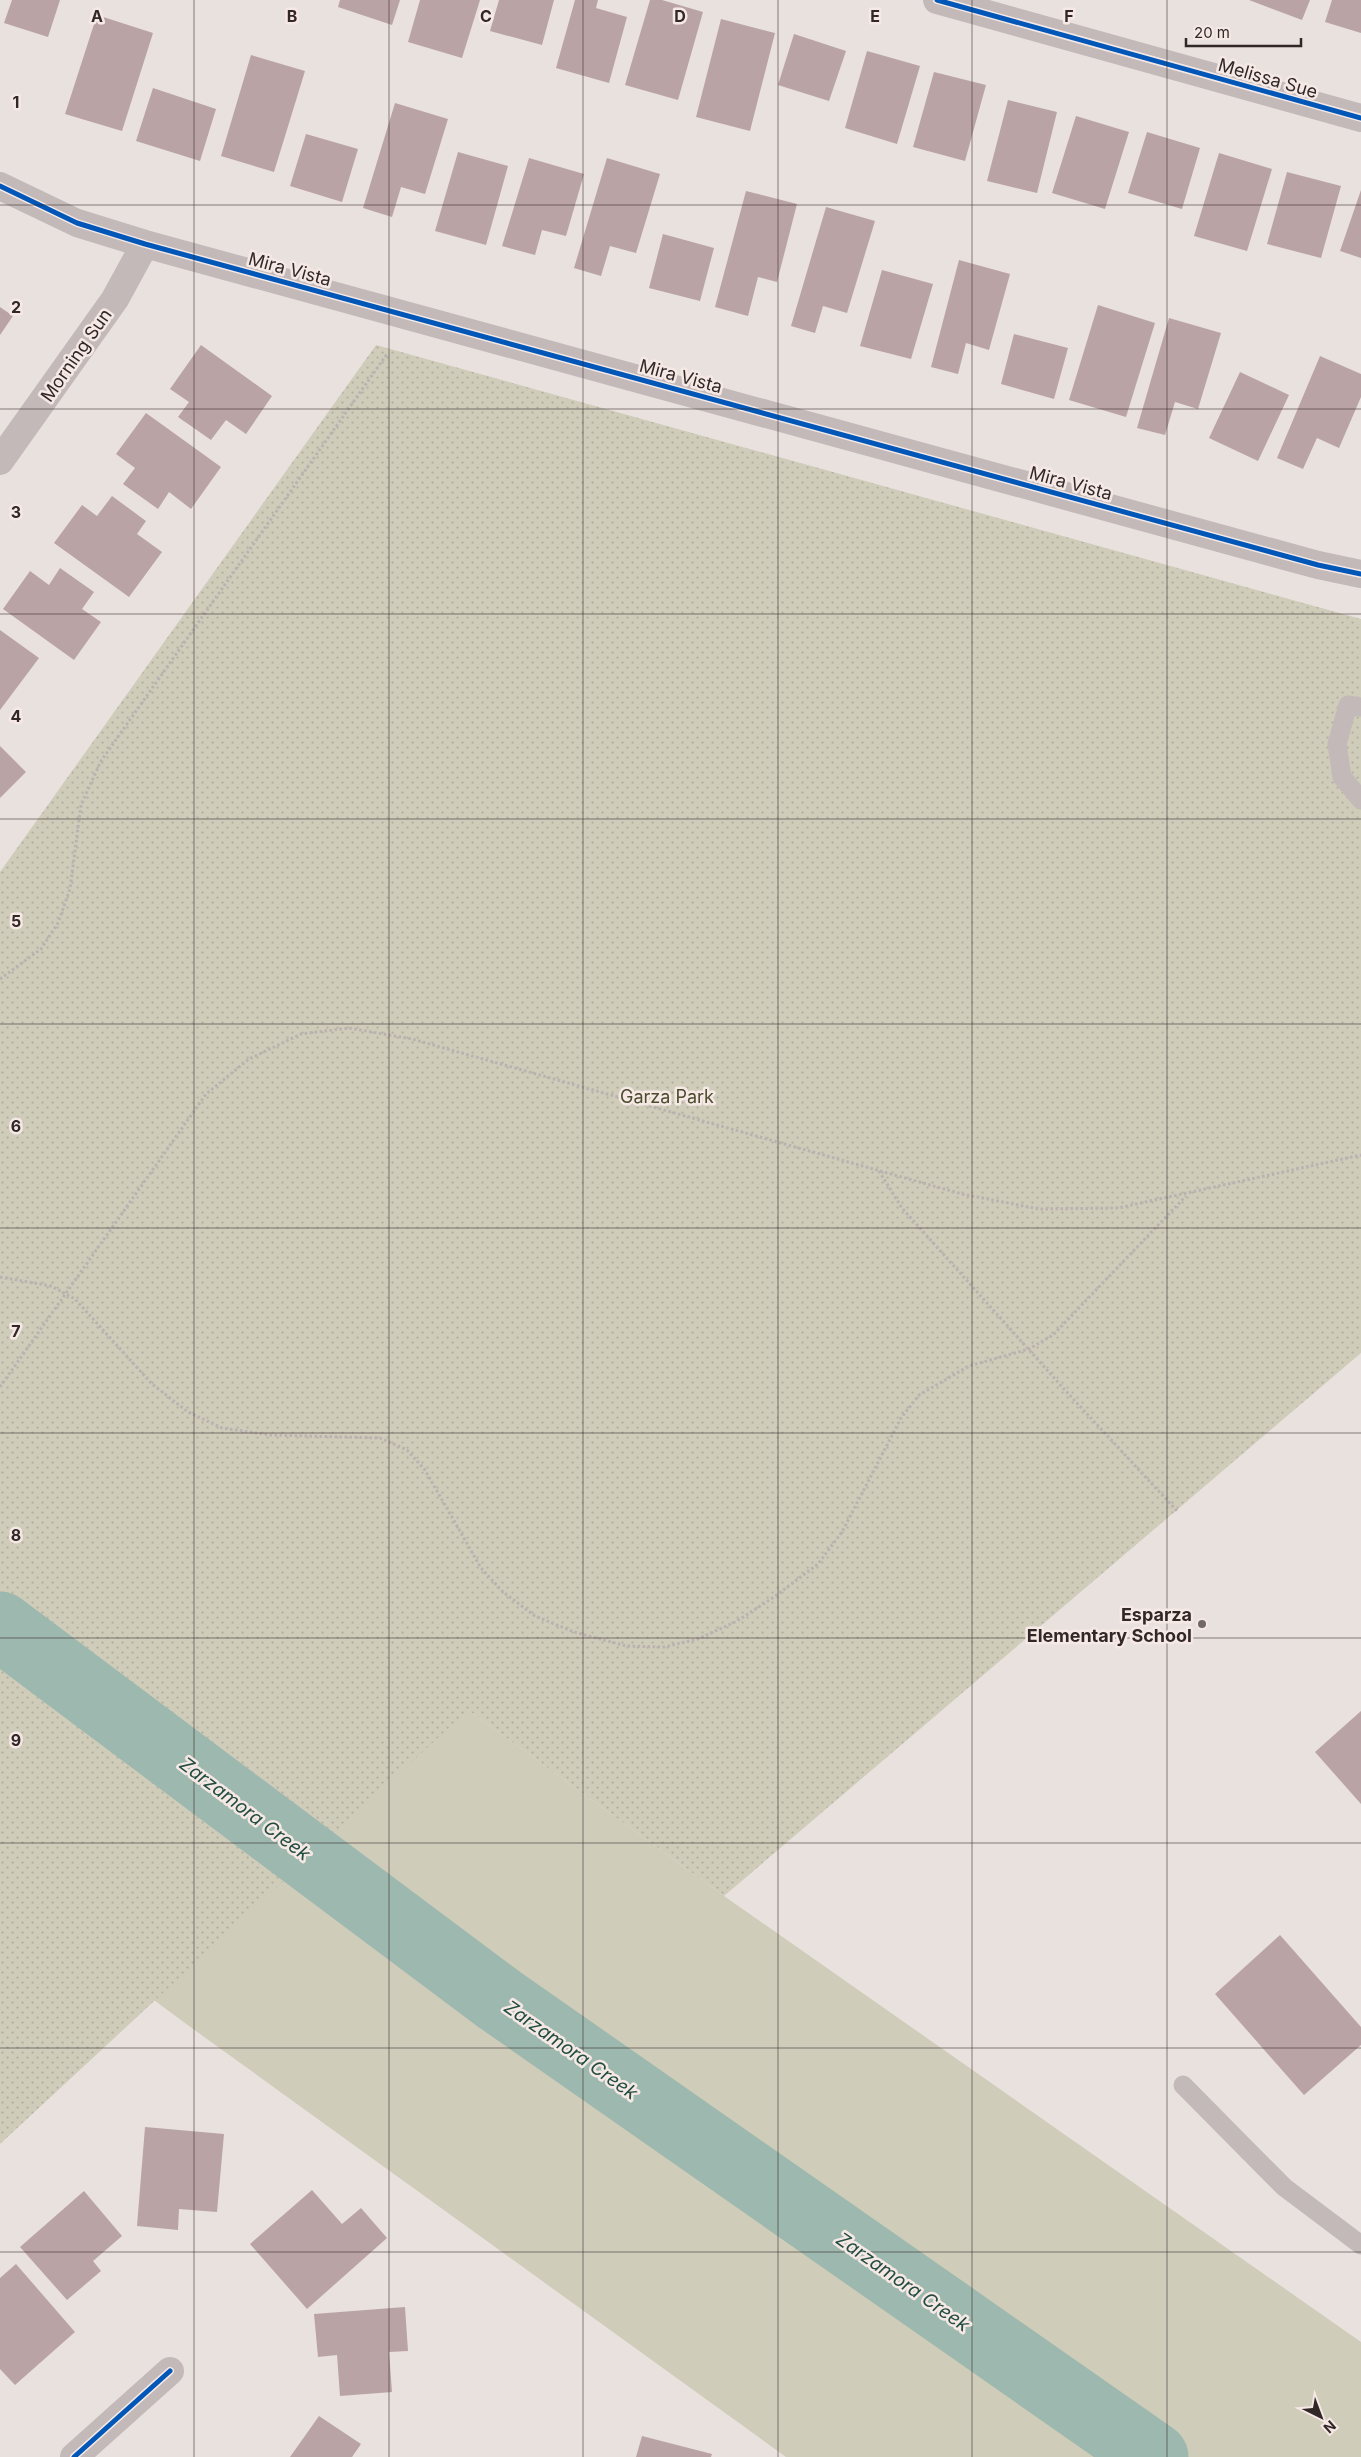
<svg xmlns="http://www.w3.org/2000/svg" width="1361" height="2457" font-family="Inter,sans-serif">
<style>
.grass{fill:#cfccba}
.park{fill:url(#park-dots)}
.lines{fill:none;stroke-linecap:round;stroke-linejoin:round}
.river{stroke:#9db8ae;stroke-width:69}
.building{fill:#baa3a4}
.path{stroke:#bbb1b0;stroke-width:3;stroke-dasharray:2.5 2.5;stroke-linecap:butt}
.service{stroke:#c2b9b8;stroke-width:19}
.minor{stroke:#c2b9b8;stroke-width:28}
.cycleway-casing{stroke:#f6e9e5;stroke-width:8}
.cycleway{stroke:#0057b8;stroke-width:5}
.grid{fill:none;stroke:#312727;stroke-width:1;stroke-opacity:0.55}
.poi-dot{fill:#716867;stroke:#f6e9e5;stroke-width:2}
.labels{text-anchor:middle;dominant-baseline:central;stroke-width:5;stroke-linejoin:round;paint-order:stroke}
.street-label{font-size:18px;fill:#312727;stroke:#f6e9e5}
.park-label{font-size:18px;fill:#4b4c2e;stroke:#f6e9e5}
.poi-label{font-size:18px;font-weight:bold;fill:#312727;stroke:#f6e9e5;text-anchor:end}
.water-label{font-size:19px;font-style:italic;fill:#224d42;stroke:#f6e9e5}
.grid-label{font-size:16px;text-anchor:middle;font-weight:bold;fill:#312727;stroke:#f6e9e5;stroke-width:5;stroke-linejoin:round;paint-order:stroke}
</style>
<defs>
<pattern id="park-dots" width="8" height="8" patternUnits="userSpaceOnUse" patternTransform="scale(1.25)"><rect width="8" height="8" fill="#cfccba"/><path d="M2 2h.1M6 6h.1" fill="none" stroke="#b2afa0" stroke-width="1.8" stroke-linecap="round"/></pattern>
</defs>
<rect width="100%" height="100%" fill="#e9e1de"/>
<!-- grass -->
<path class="grass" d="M468 1710 724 1896 1361 2342V2457H786L189 2026 0 1886Z"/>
<!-- park -->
<path class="park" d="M376 345 1361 619V1353L724 1896 468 1710 0 2144V872Z"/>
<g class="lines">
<!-- river -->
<path class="river" d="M0 1626 500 2000 1154 2457"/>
</g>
<!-- building -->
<path class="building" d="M12 0H60L48 37 4 23Z
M340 0H400L392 25 338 7Z
M420 0H480L462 58 408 42Z
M499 0H554L542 45 490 31Z
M575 0H598L596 8 627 17 609 83 556 68Z
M650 0H662L703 12 678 100 625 85Z
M1249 0H1310L1302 20Z
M1332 0H1361V33L1325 22Z
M97 15 153 33 122 131 65 114Z
M721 19 775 33 750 131 696 117Z
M794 34 846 51 829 101 778 85Z
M867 51 920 66 897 144 845 128Z
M251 55 305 71 274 172 221 156Z
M934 72 986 85 965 161 913 147Z
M153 88 216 109 200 161 136 141Z
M1008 100 1057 112 1037 193 987 181Z
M395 103 448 119 425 194 401 187 392 217 363 208Z
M1076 116 1129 132 1105 209 1052 193Z
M1147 132 1200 148 1182 209 1128 193Z
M306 134 358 149 342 202 290 186Z
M458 152 508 166 486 245 435 231Z
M1219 153 1272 169 1247 251 1194 236Z
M529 158 584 174 566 236 542 230 535 255 502 246Z
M607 158 660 174 636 253 610 246 601 276 574 268Z
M1287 172 1341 186 1321 258 1267 244Z
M1361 190V258L1340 251Z
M746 191 797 204 777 282 758 277 748 316 715 307Z
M826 207 875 221 847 313 823 306 815 333 791 326Z
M663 234 714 248 700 301 649 288Z
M959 260 1010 274 989 350 966 343 958 374 931 367Z
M882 270 933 284 911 359 860 346Z
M1098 305 1155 323 1126 417 1069 400Z
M0 307 13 316 0 335Z
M1169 318 1221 333 1198 409 1175 402 1165 435 1137 428Z
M1014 334 1068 348 1054 399 1001 384Z
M201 345 272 396 246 434 226 420 211 440 178 417 189 402 170 389Z
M1320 356 1361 374V397L1339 448 1317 438 1303 469 1277 458Z
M1240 372 1289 395 1258 461 1209 438Z
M146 413 221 467 191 509 169 492 158 509 123 484 135 468 116 454Z
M112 496 146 521 137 534 162 552 129 597 54 543 82 505 97 516Z
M60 568 94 592 82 609 101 622 74 660 3 609 30 571 49 585Z
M0 630 39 658 0 710Z
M0 746 26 772 0 798Z
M1361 1711V1804L1315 1752Z
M1280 1935 1361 2027V2045L1304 2095 1215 1994Z
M145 2127 224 2134 217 2212 179 2209 178 2230 137 2226Z
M312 2190 342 2224 361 2208 387 2238 307 2309 250 2244Z
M84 2191 122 2236 93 2261 101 2271 67 2300 20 2247Z
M16 2264 75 2332 15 2385 0 2369V2278Z
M405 2307 408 2351 389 2352 392 2392 340 2396 337 2355 318 2357 314 2314Z
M319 2416 361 2444 352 2457H290Z
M642 2436 712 2454 711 2457H636Z"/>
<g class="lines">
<!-- path -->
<path class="path" d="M0 979 41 949 58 923 70 889 81 805 101 761 387 354
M879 1171 902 1208 1064 1389 1178 1512
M0 1277 51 1286 75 1299 152 1384 188 1412 222 1428 270 1435 380 1438 407 1450 425 1470 481 1568 503 1592 535 1616 574 1632 626 1646 664 1647 698 1639 737 1621 774 1597 818 1564 842 1532 901 1418 919 1395 969 1366 1029 1349 1053 1335 1186 1196
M0 1387 206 1094 249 1059 301 1034 349 1028 412 1039 962 1194 1039 1209 1118 1208 1361 1155"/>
<!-- service -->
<path class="service" d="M1361 707 1348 705 1337 744 1342 777 1361 800
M1183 2085 1284 2187 1361 2245"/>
<!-- minor -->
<path class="minor" d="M937 0 1361 118
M0 186 77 223 145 244 1318 565 1361 574
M0 461 115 299 145 244
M74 2457 170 2371"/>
<!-- cycleway casing -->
<g class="cycleway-casing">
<path id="cycleway" d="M937 0 1361 118
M0 186 77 223 145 244 1318 565 1361 574
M74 2457 170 2371"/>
</g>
<!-- cycleway -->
<use href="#cycleway" class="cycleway"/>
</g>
<!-- grid -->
<path class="grid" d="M194 0V2457M389 0V2457M583 0V2457M778 0V2457M972 0V2457M1167 0V2457M0 205H1361M0 409H1361M0 614H1361M0 819H1361M0 1024H1361M0 1228H1361M0 1433H1361M0 1638H1361M0 1843H1361M0 2048H1361M0 2252H1361"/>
<!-- markers -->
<circle class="poi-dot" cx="1202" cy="1624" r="5"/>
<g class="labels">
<!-- street labels -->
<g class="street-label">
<text transform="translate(1268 78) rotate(16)">Melissa Sue</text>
<text transform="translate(290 269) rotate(15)">Mira Vista</text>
<text transform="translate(76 355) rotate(-55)">Morning Sun</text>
<text transform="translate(681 376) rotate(15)">Mira Vista</text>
<text transform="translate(1071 483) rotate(15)">Mira Vista</text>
</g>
<!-- park labels -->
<g class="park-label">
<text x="667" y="1096">Garza Park</text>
</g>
<!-- poi labels -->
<g class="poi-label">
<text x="1192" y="1614">Esparza<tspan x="1192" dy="21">Elementary School</tspan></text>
</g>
<!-- water labels -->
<g class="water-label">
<text transform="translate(245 1809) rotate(37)">Zarzamora Creek</text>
<text transform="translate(571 2050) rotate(35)">Zarzamora Creek</text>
<text transform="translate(903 2282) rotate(35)">Zarzamora Creek</text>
</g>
</g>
<g class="grid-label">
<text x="97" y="22">A</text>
<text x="292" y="22">B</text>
<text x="486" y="22">C</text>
<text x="680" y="22">D</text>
<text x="875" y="22">E</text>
<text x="1069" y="22">F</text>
<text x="16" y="108">1</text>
<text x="16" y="313">2</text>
<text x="16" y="518">3</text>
<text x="16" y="722">4</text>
<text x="16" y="927">5</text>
<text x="16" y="1132">6</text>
<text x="16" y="1337">7</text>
<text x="16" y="1541">8</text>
<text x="16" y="1746">9</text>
</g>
<!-- north arrow -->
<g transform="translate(1321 2417) rotate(138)" stroke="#f6e9e5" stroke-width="4" paint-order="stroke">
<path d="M0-4L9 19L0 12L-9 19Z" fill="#312727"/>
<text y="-8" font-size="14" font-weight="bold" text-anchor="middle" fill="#312727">N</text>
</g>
<!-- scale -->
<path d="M1186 38v8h115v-8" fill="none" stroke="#312727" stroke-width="2.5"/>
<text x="1194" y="38" font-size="15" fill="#312727" stroke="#f6e9e5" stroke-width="4" paint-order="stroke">20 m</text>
</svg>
